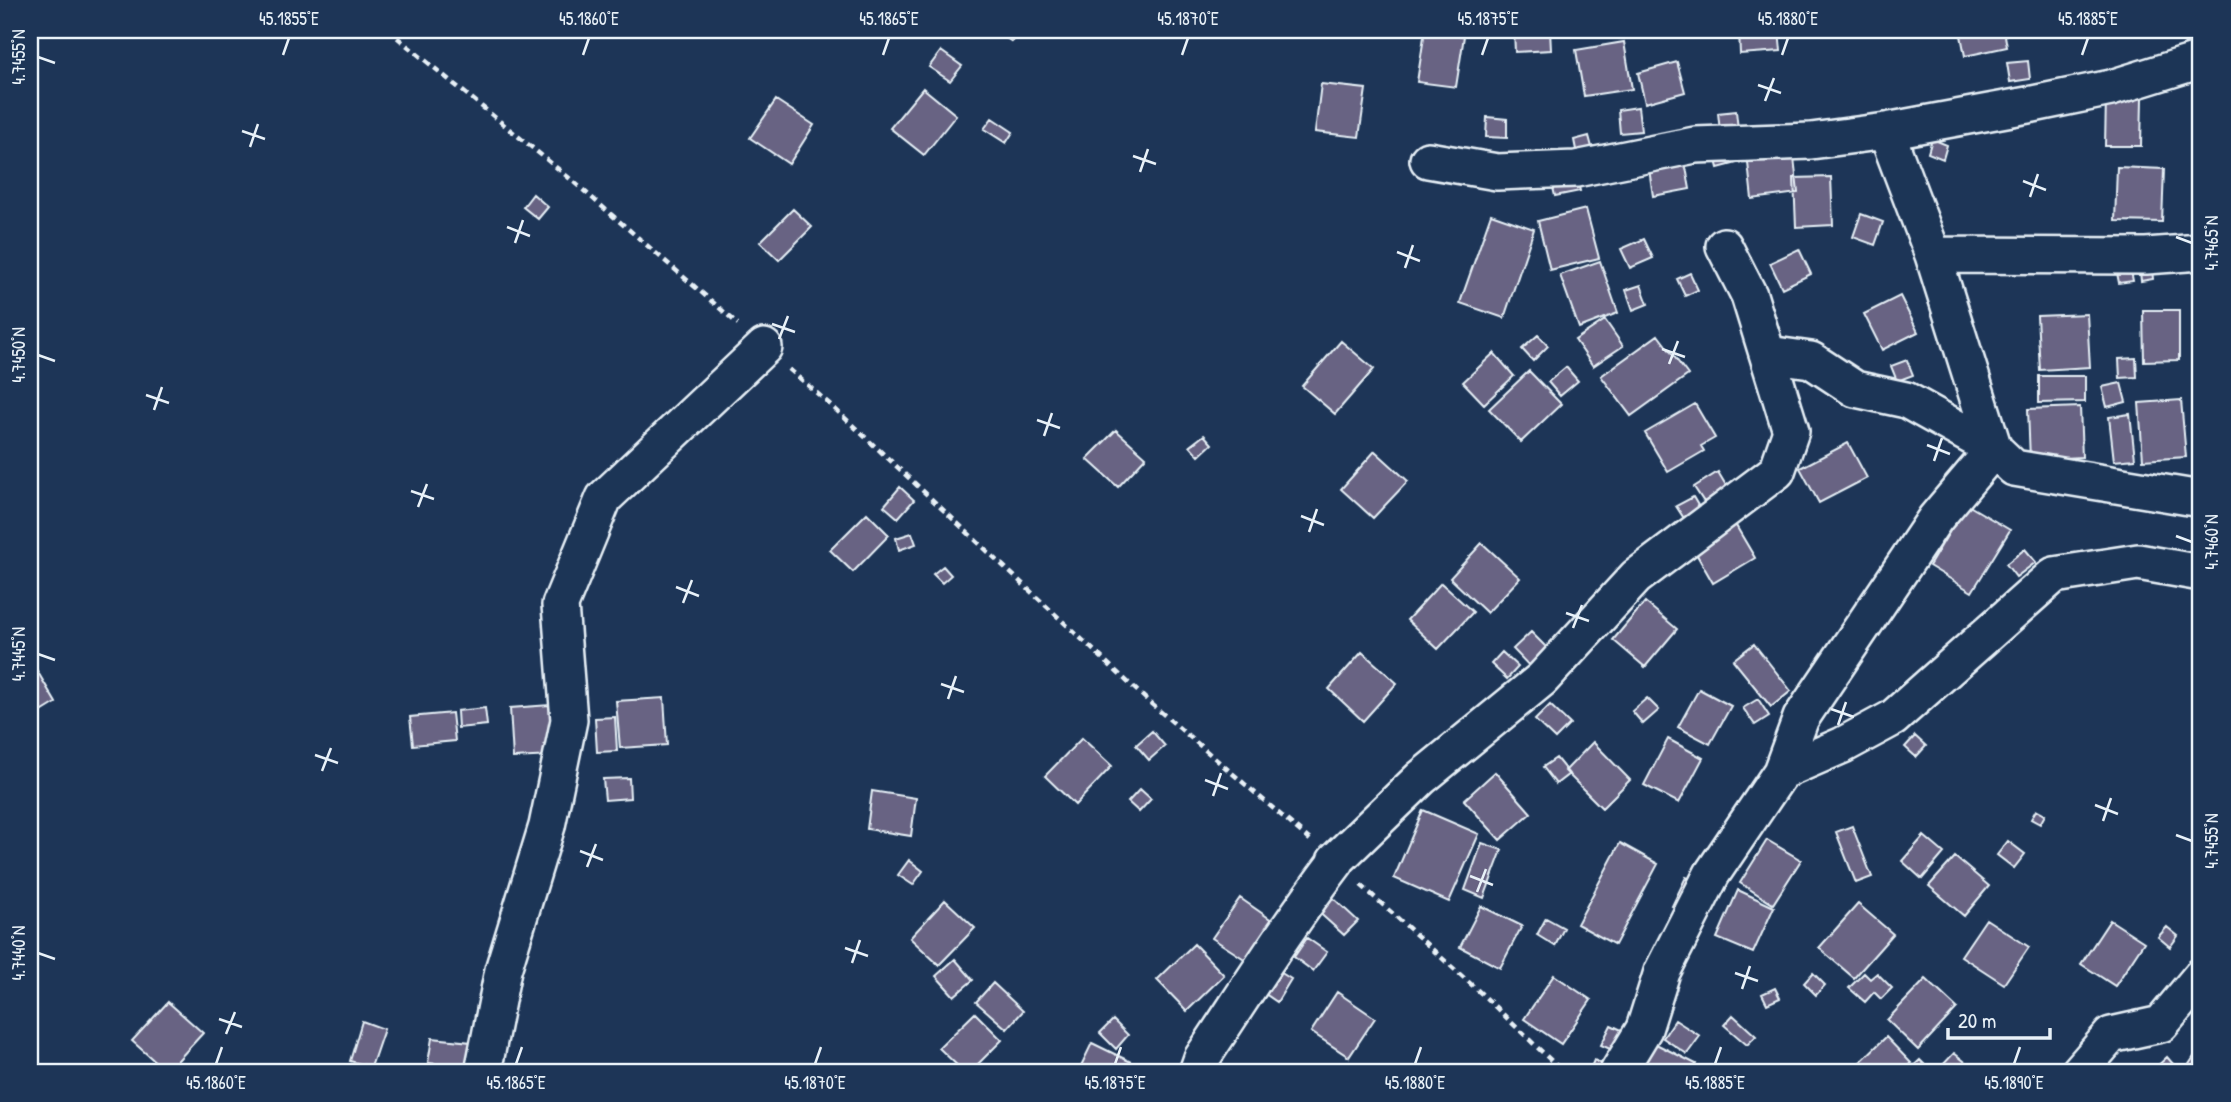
<svg xmlns="http://www.w3.org/2000/svg" width="2231" height="1102" font-family="'Patrick Hand',sans-serif">
<style>
.building{fill:#686483;stroke:#e8f1f8;stroke-width:2}
.lines{fill:none;stroke-linecap:round;stroke-linejoin:round}
.street-casing{stroke:#e8f1f8;stroke-width:40}
.path{stroke:#e8f1f8;stroke-width:4.5;stroke-dasharray:7 5;stroke-linecap:butt}
.street{stroke:#1d3557;stroke-width:35}
.ticks{fill:none;stroke:#e8f1f8;stroke-width:2.5}
.neatline{fill:none;stroke:#e8f1f8;stroke-width:2.5}
.ticks-label{font-size:18px;text-anchor:middle;fill:#e8f1f8}
</style>
<rect width="100%" height="100%" fill="#1d3557"/>
<filter id="ink" filterUnits="userSpaceOnUse"><feTurbulence type="fractalNoise" baseFrequency=".0143" numOctaves="2"/><feDisplacementMap in="SourceGraphic" scale="14" xChannelSelector="R" yChannelSelector="G"/><feConvolveMatrix kernelMatrix="1 2 1 2 8 2 1 2 1" color-interpolation-filters="sRGB"/></filter>
<g filter="url(#ink)">
<!-- building -->
<path class="building" d="M994 30H1021L1012 42Z
M1425 30 1464 36 1456 87 1417 82Z
M1514 30H1550L1551 50 1515 52Z
M1671 30H1689V32L1672 36Z
M1739 30H1779L1781 51 1740 54Z
M1960 30H2004L2007 47 1965 56Z
M2195 30H2201V49L2187 53 2182 34Z
M1624 42 1632 89 1584 96 1576 50Z
M941 51 962 66 950 81 929 67Z
M2028 61 2030 79 2010 82 2007 63Z
M1677 62 1685 92 1645 103 1638 73Z
M1321 84 1366 89 1359 137 1315 132Z
M923 88 956 115 924 155 890 128Z
M2106 97 2142 98 2141 146H2105Z
M776 100 814 125 789 164 750 138Z
M1638 107 1641 131 1620 133 1618 110Z
M1736 111 1738 129 1720 131 1718 113Z
M1487 117 1507 119V138L1486 137Z
M992 118 1013 132 1006 143 984 129Z
M1589 136 1593 151 1577 155 1574 140Z
M1932 139 1947 145 1943 159 1928 153Z
M1792 140 1798 193 1752 199 1746 145Z
M1733 148 1737 163 1718 168 1714 152Z
M1685 162 1690 189 1653 196 1649 169Z
M2117 167 2164 169 2162 222 2115 221Z
M1576 174 1580 191 1555 196 1551 179Z
M1831 177 1833 225 1796 227 1794 178Z
M533 194 548 207 538 219 523 207Z
M793 209 812 227 779 260 760 242Z
M1586 209 1599 258 1550 270 1538 221Z
M1491 214 1534 229 1504 318 1460 303Z
M1861 214 1883 222 1875 245 1853 237Z
M1644 239 1653 258 1630 268 1621 249Z
M1799 249 1811 274 1782 288 1770 263Z
M1600 261 1618 313 1579 328 1560 275Z
M2152 270 2153 279 2141 281 2140 271Z
M2131 271 2133 281 2119 283 2117 273Z
M1690 273 1698 290 1685 296 1677 279Z
M1641 285 1648 304 1633 310 1626 290Z
M1900 296 1918 332 1882 350 1864 314Z
M2143 310H2179V360L2144 361Z
M2087 314 2090 367 2040 370 2037 316Z
M1605 320 1623 346 1593 366 1575 340Z
M1538 335 1548 346 1533 361 1522 349Z
M1658 335 1688 375 1631 416 1601 376Z
M1341 341 1374 369 1335 414 1302 386Z
M1494 353 1514 376 1484 404 1463 382Z
M2136 358 2137 377 2120 378 2119 359Z
M1907 360 1913 375 1897 381 1891 366Z
M1566 367 1578 381 1560 396 1548 382Z
M1529 371 1561 404 1521 442 1489 409Z
M2039 376H2085V402L2039 403Z
M2121 383 2126 402 2107 407 2102 387Z
M2181 400 2186 457 2143 460 2139 403Z
M1695 404 1715 438 1701 446 1704 451 1668 472 1645 433Z
M2080 407 2082 457 2030 460 2028 409Z
M2130 414 2135 459 2114 461 2109 417Z
M1116 430 1146 457 1118 487 1087 459Z
M1204 435 1212 444 1199 456 1190 446Z
M1848 443 1867 478 1819 503 1800 468Z
M1375 451 1408 481 1373 518 1341 489Z
M1718 472 1727 487 1704 502 1694 487Z
M900 487 914 500 898 518 884 506Z
M1693 497 1703 514 1687 523 1676 506Z
M1966 504 2010 530 1972 592 1929 566Z
M867 513 889 535 853 572 830 550Z
M1735 524 1755 558 1713 583 1693 548Z
M912 533 916 544 899 550 896 538Z
M1482 543 1520 578 1487 613 1450 578Z
M2025 549 2036 562 2016 577 2006 564Z
M943 566 951 575 942 583 933 574Z
M1441 583 1473 612 1438 649 1407 620Z
M1645 602 1677 629 1645 667 1613 640Z
M1531 632 1554 655 1536 673 1513 649Z
M1754 644 1791 691 1771 707 1733 660Z
M1362 652 1397 683 1363 721 1329 689Z
M1502 652 1518 667 1507 679 1491 664Z
M33 664 56 703 30 719V666Z
M1699 689 1731 706 1710 744 1678 727Z
M664 698 667 745 620 748 616 701Z
M1647 698 1659 710 1643 724 1632 711Z
M1758 699 1769 716 1755 725 1743 708Z
M550 705 553 756 513 758 510 708Z
M1550 705 1570 724 1555 739 1535 720Z
M485 708 487 725 458 728 457 711Z
M452 713 455 741 413 745 410 717Z
M615 717 617 751 597 752 595 718Z
M1152 731 1165 746 1149 760 1136 745Z
M1915 736 1926 746 1916 757 1905 747Z
M1082 738 1112 766 1075 805 1045 776Z
M1668 739 1703 758 1679 803 1644 785Z
M1593 742 1630 780 1602 808 1565 771Z
M1556 758 1569 774 1556 784 1543 767Z
M1495 772 1531 813 1500 840 1464 800Z
M629 778 630 798 605 800 603 779Z
M1140 789 1151 799 1139 812 1128 802Z
M872 791 916 798 911 836 867 829Z
M1423 810 1479 834 1449 902 1394 878Z
M2036 810 2045 815 2040 824 2031 819Z
M1852 826 1872 877 1856 883 1836 832Z
M1924 836 1944 853 1922 879 1902 861Z
M1767 840 1801 860 1773 904 1740 883Z
M2008 841 2025 854 2014 868 1997 855Z
M1482 843 1502 850 1484 898 1465 890Z
M1620 843 1658 864 1615 945 1577 924Z
M1955 857 1989 886 1964 916 1929 886Z
M909 860 923 871 913 885 898 875Z
M1686 877 1701 884 1686 913 1672 906Z
M1738 890 1774 907 1753 953 1717 938Z
M1329 894 1358 921 1344 935 1315 909Z
M1240 898 1276 923 1249 962 1212 938Z
M945 900 975 928 939 965 910 938Z
M1858 904 1893 934 1854 978 1819 948Z
M1481 906 1522 926 1500 968 1460 947Z
M1546 918 1564 928 1555 946 1537 935Z
M1986 919 2029 947 2004 984 1961 956Z
M2110 920 2144 942 2115 986 2081 964Z
M2167 927 2178 936 2170 947 2158 937Z
M1307 938 1327 952 1313 971 1294 957Z
M1194 944 1224 975 1187 1011 1157 980Z
M955 959 973 980 954 996 936 976Z
M1272 967 1291 979 1277 1002 1258 989Z
M1813 973 1825 985 1816 995 1804 983Z
M1864 973 1870 979 1877 973 1892 988 1881 999 1874 992 1865 1002 1849 988Z
M1554 975 1591 1000 1561 1044 1524 1019Z
M1926 979 1957 1008 1918 1050 1887 1020Z
M993 983 1023 1011 1007 1029 976 1002Z
M1775 988 1780 998 1767 1004 1762 994Z
M1337 992 1375 1018 1349 1057 1311 1032Z
M168 1002 203 1033 167 1072 132 1041Z
M975 1013 1002 1040 970 1072H964L939 1048Z
M1733 1015 1756 1036 1747 1045 1724 1025Z
M1113 1020 1128 1035 1116 1049 1100 1033Z
M1675 1020 1700 1036 1687 1054 1663 1038Z
M362 1021 384 1029 371 1067 350 1061Z
M1611 1025 1628 1033 1619 1053 1601 1045Z
M1886 1037 1911 1063 1902 1072 1851 1071Z
M432 1038 471 1042 468 1068 428 1063Z
M1092 1043 1131 1062 1126 1072H1078Z
M1654 1043 1696 1064 1692 1072H1639Z
M2201 1046V1072H2184Z
M1954 1053 1974 1069 1972 1072H1943L1939 1069Z
M2167 1057 2180 1072H2151Z
M1594 1060 1611 1068 1609 1072H1589Z
M1920 1060 1932 1072H1907Z"/>
<g class="lines">
<!-- street casing -->
<g class="street-casing">
<path id="street" d="M1886 131 1933 255 1994 449 2014 468 2201 499
M1428 160 1497 172 1576 169 1695 145 1811 141 1886 131 2033 104 2111 88 2201 60
M1933 255 2146 256 2201 252
M1781 772 1843 745 1893 718 2054 575 2138 562 2201 573
M1335 861 1421 778 1542 679 1636 577 1777 471 1791 431 1749 295 1724 246
M483 1072 503 970 547 826 569 720 560 605 604 498 764 347
M1197 1072 1202 1058C1246 992 1288 925 1336 862
M1618 1072 1644 1029 1662 972 1712 874 1781 772 1801 718 1935 519 1994 449 1906 400 1855 389 1811 360 1768 354
M2079 1072 2111 1035 2161 1024 2201 976"/>
</g>
<!-- path -->
<path class="path" d="M388 30 568 177 738 324
M789 369 833 407 1148 701 1310 840
M1361 885 1483 995 1563 1072"/>
<!-- street -->
<use href="#street" class="street"/>
</g>
</g>
<!-- ticks -->
<path class="ticks" d="M283 55 289 38M583 55 589 38M883 55 889 38M1182 55 1188 38M1482 55 1488 38M1782 55 1788 38M2082 55 2088 38M38 57 55 63M1758 85 1781 93M1765 101 1774 78M242 131 265 139M250 147 258 124M1133 156 1156 164M1140 172 1148 149M2023 181 2046 190M2030 197 2038 174M507 227 530 236M2176 237 2192 243M515 243 523 220M1397 252 1420 261M1405 268 1413 245M772 324 795 332M779 339 788 316M1662 349 1685 357M38 355 55 361M1669 364 1678 341M146 395 169 403M154 410 162 387M1037 420 1060 428M1044 436 1052 413M1927 445 1950 454M1934 461 1942 438M411 491 434 499M418 507 427 484M1301 516 1324 525M1309 532 1317 509M2176 536 2192 542M676 587 699 596M683 603 692 580M1566 613 1589 621M1573 628 1582 605M38 654 55 660M941 684 964 692M948 699 956 676M1831 709 1854 717M1838 725 1846 702M315 755 338 763M322 771 331 748M1205 780 1228 789M1213 796 1221 773M2095 805 2118 814M2103 821 2111 798M2176 835 2192 841M580 851 603 860M587 867 596 844M1470 876 1493 885M1477 892 1486 869M845 948 868 956M38 953 55 959M852 963 860 940M1735 973 1758 981M1742 989 1750 966M219 1019 242 1027M226 1034 235 1012M216 1064 222 1047M516 1064 522 1047M815 1064 821 1047M1115 1064 1121 1047M1415 1064 1421 1047M1715 1064 1721 1047M2014 1064 2020 1047"/>
<!-- margin -->
<rect width="2231" height="1102" fill="none" stroke="#1d3557" stroke-width="77"/>
<!-- scale -->
<path d="M1948 1028v10h102v-10" fill="none" stroke="#e8f1f8" stroke-width="3.5"/>
<text x="1958" y="1028" font-size="21" fill="#e8f1f8" stroke="#1d3557" stroke-width="5" paint-order="stroke">20 m</text>
<rect x="38" y="38" width="2154" height="1026" class="neatline"/>
<g class="ticks-label">
<text x="289" y="25">45.1855°E</text>
<text x="589" y="25">45.1860°E</text>
<text x="889" y="25">45.1865°E</text>
<text x="1188" y="25">45.1870°E</text>
<text x="1488" y="25">45.1875°E</text>
<text x="1788" y="25">45.1880°E</text>
<text x="2088" y="25">45.1885°E</text>
<text transform="translate(19 57) rotate(-90)" y="6">4.7455°N</text>
<text transform="translate(2212 243) rotate(-90)" y="6">4.7465°N</text>
<text transform="translate(19 355) rotate(-90)" y="6">4.7450°N</text>
<text transform="translate(2212 542) rotate(-90)" y="6">4.7460°N</text>
<text transform="translate(19 654) rotate(-90)" y="6">4.7445°N</text>
<text transform="translate(2212 841) rotate(-90)" y="6">4.7455°N</text>
<text transform="translate(19 953) rotate(-90)" y="6">4.7440°N</text>
<text x="216" y="1089">45.1860°E</text>
<text x="516" y="1089">45.1865°E</text>
<text x="815" y="1089">45.1870°E</text>
<text x="1115" y="1089">45.1875°E</text>
<text x="1415" y="1089">45.1880°E</text>
<text x="1715" y="1089">45.1885°E</text>
<text x="2014" y="1089">45.1890°E</text>
</g>
</svg>
